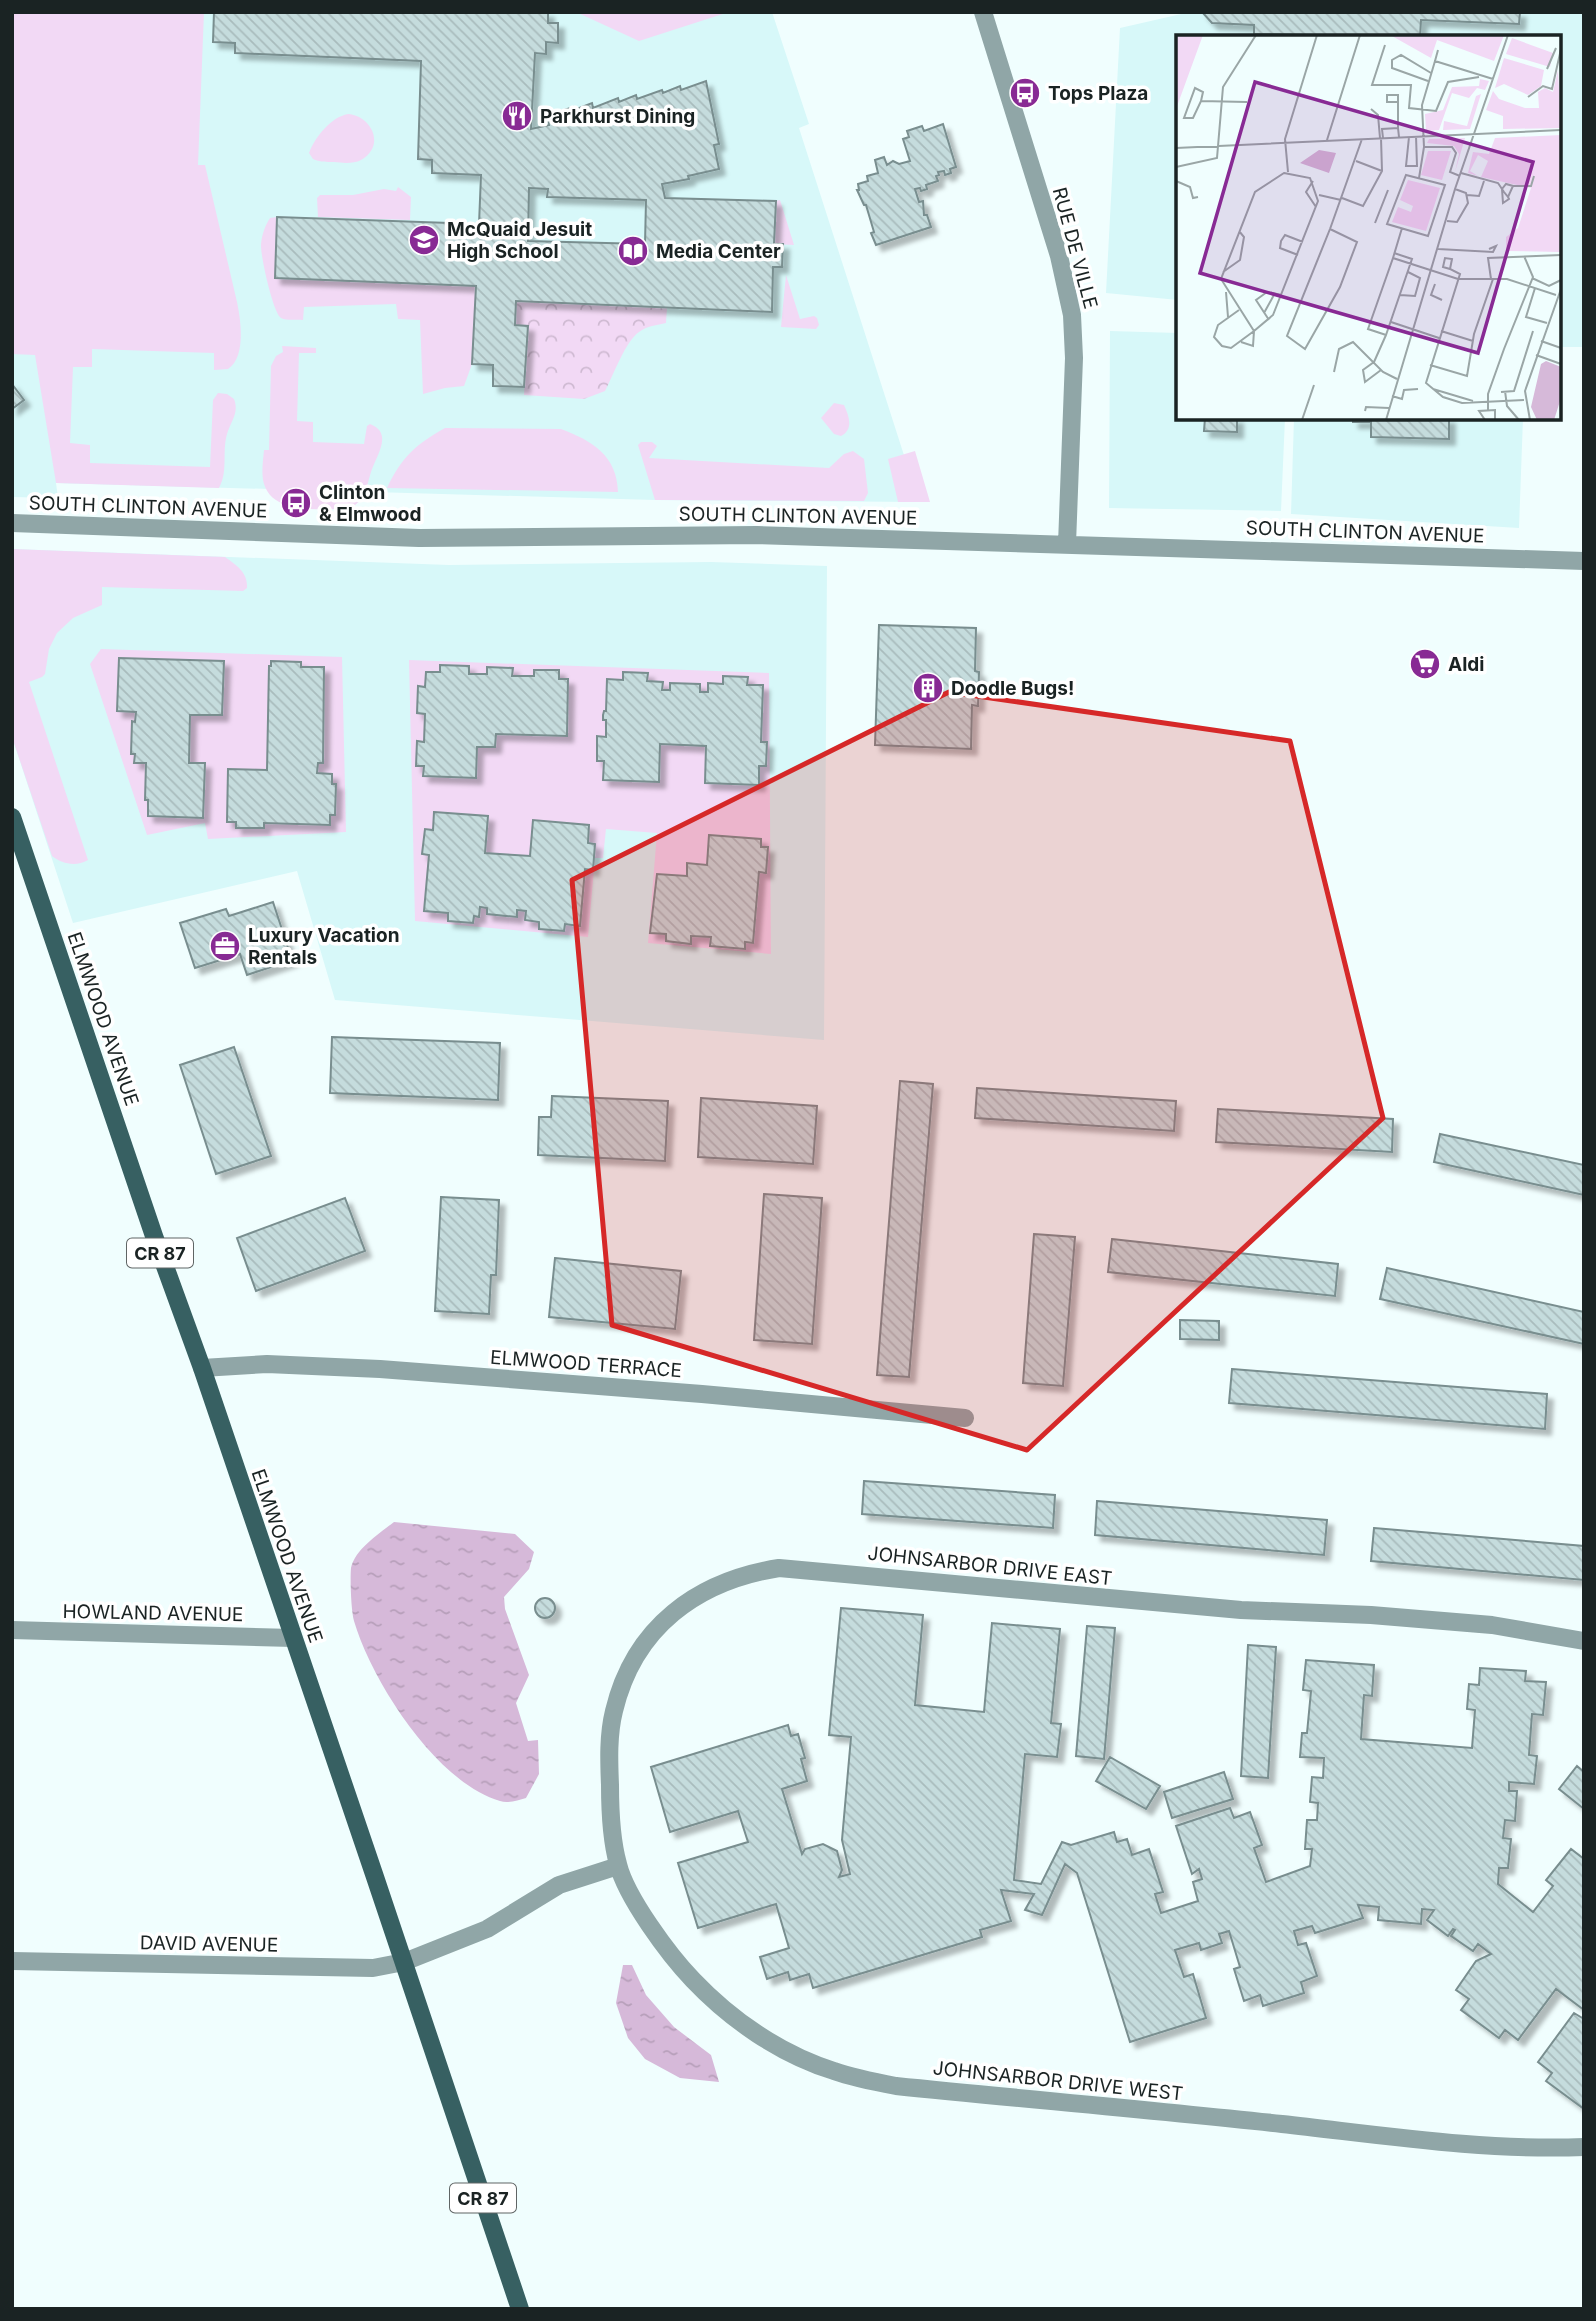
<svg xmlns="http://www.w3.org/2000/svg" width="1596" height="2321" font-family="Inter,sans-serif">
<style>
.built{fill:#d7f8f9}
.green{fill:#f2d9f5;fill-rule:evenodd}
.forest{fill:url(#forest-crowns)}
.water{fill:url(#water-ripples)}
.building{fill:url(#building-back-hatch);stroke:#798e8f;stroke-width:2;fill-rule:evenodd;filter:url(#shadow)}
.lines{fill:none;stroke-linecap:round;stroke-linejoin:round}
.minor{stroke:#90a6a7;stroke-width:18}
.tertiary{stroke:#90a6a7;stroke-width:18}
.primary{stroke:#376062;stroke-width:18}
.marked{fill:#d62828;fill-opacity:0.2;stroke:#d62828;stroke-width:5;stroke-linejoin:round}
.labels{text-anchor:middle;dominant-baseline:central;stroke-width:7;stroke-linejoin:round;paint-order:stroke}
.shield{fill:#fff;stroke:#5f6565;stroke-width:2}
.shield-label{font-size:18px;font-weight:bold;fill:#1a2323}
.poi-label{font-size:19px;font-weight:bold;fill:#1a2323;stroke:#fff;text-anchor:start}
.street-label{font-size:19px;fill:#1a2323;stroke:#fff}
.inset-road{fill:none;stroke:#9aa6a6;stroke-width:2}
.view{fill:#882a94;fill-opacity:0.15;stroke:#882a94;stroke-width:3.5}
.inset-edge{fill:none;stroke:#1a2323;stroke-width:3.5}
</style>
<defs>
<pattern id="forest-crowns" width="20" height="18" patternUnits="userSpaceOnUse" patternTransform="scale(1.75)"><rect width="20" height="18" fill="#f2d9f5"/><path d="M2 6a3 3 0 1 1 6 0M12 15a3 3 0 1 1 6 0" fill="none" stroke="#cfbad2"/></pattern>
<pattern id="water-ripples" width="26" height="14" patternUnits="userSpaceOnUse" patternTransform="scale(1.75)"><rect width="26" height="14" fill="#d6b9d9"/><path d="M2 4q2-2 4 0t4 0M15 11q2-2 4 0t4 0" fill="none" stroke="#b79fba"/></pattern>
<pattern id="building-back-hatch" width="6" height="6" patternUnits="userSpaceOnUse" patternTransform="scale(1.75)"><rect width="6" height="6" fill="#c5dcdd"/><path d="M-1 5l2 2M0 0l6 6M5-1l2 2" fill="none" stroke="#a9bcbd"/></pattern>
<filter id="shadow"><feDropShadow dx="6" dy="6" stdDeviation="2" flood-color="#0004"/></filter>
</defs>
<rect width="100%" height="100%" fill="#f0fefe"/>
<!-- built -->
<path class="built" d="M12 12H772L809 124 799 128 919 502 655 500 56 483 58 498 12 497Z
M1190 12H1584V347H1559V37H1178V300L1106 293 1120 28Z
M1110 331 1178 333V418H1285L1281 511 1109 508Z
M1294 418H1523L1519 528 1291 514Z
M12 549 449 565 711 562 827 566 824 1040 335 1000 297 871 73 923 12 737Z"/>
<!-- green -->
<path class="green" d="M12 12H204L198 165H205L237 302C241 321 246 357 228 369L214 370V353L92 349V367H73L70 443 90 445V463L210 467 213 400 218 393 227 394 234 399C239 412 232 420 228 431 221 450 229 470 219 488L56 483 35 355 12 354Z
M576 12H729L639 41Z
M348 114C372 116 386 146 361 160 353 164 343 163 334 162 327 162 319 162 313 159L309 153C315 137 331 117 348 114Z
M398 187 411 197 410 220 318 217 317 198 320 195H353L384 189 396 191Z
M780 200 794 245 774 244 776 201Z
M277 217 275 278 476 286 472 364 464 386 445 388 423 394 420 320 398 319 396 304 304 307 303 320C297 319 287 321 281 318 273 313 260 254 261 244 262 234 265 226 270 218Z
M786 275 800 319 814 316 817 318 819 325 816 329 781 327Z
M282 346 316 348V353H299L297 421 313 422V442L364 444 367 426 370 424C394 433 376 456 371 472 366 488 366 500 349 509 323 508 274 516 264 484 261 474 263 461 264 450H269L271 366 276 356 283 352Z
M834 403 844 405C849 416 854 429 841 436L834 434 821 418Z
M445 428 561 429C593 441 617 456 618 492L387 488C401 458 416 444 445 428Z
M641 442H652L657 446 649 458 829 468 844 454 853 451 864 459 868 493 864 501 655 500 638 445Z
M915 451 930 502H898L888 459Z
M12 549 225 557C236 565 248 572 247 588L243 591 102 587V605L73 618 57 633 49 649 45 674 42 677 29 682 88 860C76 867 62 864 52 856L12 737Z
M101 649 342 657 346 832 208 839 205 823 147 835 90 664ZM119 658 223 661 222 715H190L189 763H205L203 818 148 816V800L145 799 146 763H134L135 754 131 753 132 722H135L136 712 117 711ZM301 662V667H324L323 762 318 763 317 773 331 774 332 784H336L335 815H330V825L264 823V828H236V822H227L228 769 267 770 269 666Z
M409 660 769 673 771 954 648 943 657 833 606 829 603 858H595L588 937 415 921ZM440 666 469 674H487L488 667 512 668V676H534V670H559V679H568L567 736 496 734 495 747H477L475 778 424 776V766H416L417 742H424L425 714 417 713 418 687H425L426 672H440ZM623 672 647 673V681L662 682V690H670V683L700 684V692H708V683L723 684 724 676 747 677V685L763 686 761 742 767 743 766 766H759L758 785 705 783 706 746 660 744 604 761H597V737H606V720H604V711H606L607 679 623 680ZM434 812 488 816 485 853 530 856 533 820 589 825 588 843 595 844 593 870 585 869 580 925 565 924 564 931 539 929V922L525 920 526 911 517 910 516 917 487 914V908L480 907 479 916H474L473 923 448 921V913L425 911 429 855 422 854 425 829 433 830ZM710 835 761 839V847H767L766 872H759L753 942H745L744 949 711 947V937L691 936 690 944 666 942V934L651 932 657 874 687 876 688 863 707 865Z"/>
<!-- forest -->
<path class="forest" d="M516 301 667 308 666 323C657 325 647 326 639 332 625 342 614 374 605 391L584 399 524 395 528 326 515 325Z"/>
<!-- water -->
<path class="water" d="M394 1522 515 1534 534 1552 529 1569 504 1597 505 1609 529 1675 516 1703 528 1741 538 1740 539 1774 526 1798C518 1800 508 1804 500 1801 437 1783 372 1682 354 1621 351 1610 350 1579 351 1568 355 1549 380 1533 394 1522Z
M623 1965H632L646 1995 674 2027 711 2055 719 2082 680 2078 645 2059 628 2038 616 2003Z"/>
<!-- building -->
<path class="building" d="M214 12H548V23H558V43L546 42V54L535 53 531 129 549 125 547 116 573 107 574 110 592 103 593 108 618 98 619 102 636 95 637 99 662 90 663 93 680 86 681 90 706 81 719 144 714 145 719 169 688 176 689 179 662 184 665 198 776 201 774 244H783L782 267H773L772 312 516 301 515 325 528 326 524 387 493 386V365L472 364 476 286 275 278 277 217 479 224 481 175 432 173V160L418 159 421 61 235 53V43L213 42ZM529 188 548 189 547 197 646 200 645 244 528 241Z
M1202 12H1520L1519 24 1421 20 1420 37 1254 34V25L1212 23Z
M943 124 956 167 950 169 951 173 945 175 944 171 938 172 939 175 936 176 938 181 926 185 927 189 921 191 920 188 915 189 919 202 923 201 924 215H927L931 227 876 245 871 233 874 232 866 205H864L857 190H859L858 184 868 181 867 176 878 173 875 160 884 157 887 165 893 161 899 164 910 161 903 139 909 137 907 131 922 126 924 131Z
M12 384 24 400 12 409Z
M1205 418H1237V432L1204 431Z
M1353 418H1449V439L1371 437V422H1353Z
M879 625 976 628 975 671 979 672 978 706 972 705 971 749 875 745Z
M119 658 224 661 222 715H190L189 763H205L203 818 148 816V800H145L146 763H134L135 754H131L132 721 135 722 136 712 117 711Z
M271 661 301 662V667H324L323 763H318L317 773 332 774V784H336L335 815H330V825L264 823V828H236V822H227L228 769 267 770 269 666H271Z
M440 665 469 666V674H487V667L513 668 512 676H534V670H559V679H568L567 736 496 734 495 747H477L476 778 423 776 424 766H416L417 741 424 742 425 714 417 713 418 686 425 687 426 672H440Z
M623 672 648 673 647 681 663 682 662 690H670V683L700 684V692H708V683L723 684V676L748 677 747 685H763L761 742H767L766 766H759V785L705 783 706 746 660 744 659 782 603 780 604 761H597V736L606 737V720H603V715L604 711H606L607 679 623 680Z
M434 812 488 816 485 853 530 856 533 820 589 825 588 843 595 844 593 870 585 869 580 926 565 924 564 931 539 929V922L525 920 526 911 517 910V917L487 914V908L480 907 479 917 474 916 473 923 448 921V913L424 911 429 855 422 854 425 829 433 830Z
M709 835 761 839V847H768L766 873 759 872 753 943 745 942V949L710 946 711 937 691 936V944L666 941V934L650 933 657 874 687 876V863L707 865Z
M273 902 292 960 247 975 240 954 195 968 180 923 226 909 229 916Z
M332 1037 500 1043 498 1100 330 1093Z
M234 1047 271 1156 216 1174 180 1065Z
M900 1081 933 1084 909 1377 877 1375Z
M977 1088 1176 1101 1174 1131 975 1118Z
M552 1096 668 1101 665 1161 538 1155 539 1117H551Z
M701 1098 817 1106 813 1164 698 1157Z
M1218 1109 1393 1119 1392 1152 1216 1142Z
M1440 1134 1584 1165V1195L1434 1162Z
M764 1194 822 1198 812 1344 754 1340Z
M441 1197 499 1200 496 1275H491L489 1314 435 1311Z
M345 1198 365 1251 256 1291 237 1238Z
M1034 1234 1075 1237 1063 1386 1023 1383Z
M1112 1239 1338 1264 1335 1296 1108 1272Z
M555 1258 681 1271 675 1329 549 1317Z
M1387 1268 1584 1312V1344L1380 1299Z
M1180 1320 1219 1321V1340L1180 1339Z
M1232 1369 1547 1394 1545 1429 1229 1403Z
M864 1481 1055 1495 1053 1528 862 1514Z
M1097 1501 1327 1520 1324 1555 1095 1535Z
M1374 1528 1584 1546V1580L1371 1561Z
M535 1608a10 10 0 1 1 20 0a10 10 0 1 1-20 0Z
M841 1608 923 1615 915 1705 984 1712 992 1623 1060 1629 1051 1723 1061 1724 1057 1757 1025 1754 1014 1880 1041 1884 1062 1842 1071 1845 1114 1832 1117 1842 1127 1839 1132 1855 1149 1849 1163 1892 1155 1894 1161 1913 1198 1901 1193 1882 1202 1879 1199 1869 1192 1874 1176 1826 1230 1808 1234 1818 1250 1812 1262 1845 1254 1848 1266 1882 1310 1866 1312 1849H1305L1307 1820H1317L1318 1803 1310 1802 1312 1777 1323 1778 1324 1758 1300 1757 1302 1733H1307L1311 1691 1303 1690 1306 1660 1374 1665 1372 1696 1364 1695 1361 1739 1472 1748 1475 1710 1467 1709 1469 1684 1479 1685 1480 1668 1526 1671 1525 1681 1546 1682 1543 1715 1532 1714 1529 1755 1537 1756 1534 1784 1509 1782V1791H1517L1515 1821 1505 1820 1503 1838 1511 1839 1508 1868H1499L1498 1884 1533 1912 1553 1886 1546 1880 1571 1849 1584 1859V2010L1556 1989 1518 2040 1505 2030 1499 2038 1461 2010 1469 1999 1456 1990 1476 1961 1491 1954 1478 1944 1473 1951 1451 1936 1455 1930 1453 1929 1448 1936 1427 1920 1434 1910 1422 1909 1421 1924 1378 1920 1379 1907 1358 1905 1363 1918 1315 1933 1312 1926 1294 1931 1298 1945 1306 1943 1317 1976 1301 1982 1304 1993 1263 2006 1260 1995 1244 2001 1234 1969 1240 1967 1229 1931 1219 1934 1222 1943 1201 1950 1199 1943 1175 1950 1184 1977 1193 1974 1206 2018 1130 2042 1077 1873 1065 1864 1042 1915 1025 1910 1034 1894 1001 1890 1011 1921 980 1930 982 1937 813 1988 809 1974 790 1980 788 1972 767 1979 760 1957 789 1948 776 1904 698 1928 678 1863 748 1842 738 1811 670 1832 651 1767 788 1725 791 1736 798 1734 805 1758 801 1759 807 1781 782 1789 802 1854 805 1849 823 1844 837 1851 842 1870 839 1877 850 1874 842 1840 851 1737 829 1735Z
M1087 1626 1115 1628 1104 1759 1076 1756Z
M1248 1645 1276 1647 1268 1778 1241 1776Z
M1110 1757 1160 1786 1146 1809 1096 1781Z
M1577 1766 1584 1772V1809L1559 1789Z
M1224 1772 1233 1799 1172 1818 1164 1792Z
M1574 2013 1584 2019V2109L1546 2081 1552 2073 1538 2062Z"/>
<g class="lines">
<!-- minor -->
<path class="minor" d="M202 1368 267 1364 380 1369 702 1394 965 1418
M12 1630 293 1638
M1584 1641 1492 1625 1371 1615 1241 1610 779 1568C697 1581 634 1627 614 1711 608 1735 609 1761 610 1785 610 1811 611 1839 618 1864 626 1897 669 1955 693 1980 731 2020 780 2054 834 2071 854 2078 875 2082 896 2086 1024 2099 1153 2110 1282 2124 1382 2135 1483 2151 1584 2147
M12 1961 373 1968 404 1962 487 1929 559 1885 618 1866"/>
<!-- tertiary -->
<path class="tertiary" d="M983 12 1059 256 1072 315 1074 358 1067 544
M12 523 419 538 757 535 1584 561"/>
<!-- primary -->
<path class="primary" d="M12 817 154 1236 202 1368 374 1874 520 2309"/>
</g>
<!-- marked area -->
<path class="marked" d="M949 692 1290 741 1383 1118 1027 1450 612 1325 572 880Z"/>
<!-- icons -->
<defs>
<g id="bus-disc" transform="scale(1.575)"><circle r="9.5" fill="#882a94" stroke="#fff"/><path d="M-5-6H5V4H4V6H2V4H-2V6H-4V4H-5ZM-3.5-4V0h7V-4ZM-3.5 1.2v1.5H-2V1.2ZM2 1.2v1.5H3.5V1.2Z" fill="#fff"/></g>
<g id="restaurant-disc" transform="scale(1.575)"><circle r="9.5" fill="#882a94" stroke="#fff"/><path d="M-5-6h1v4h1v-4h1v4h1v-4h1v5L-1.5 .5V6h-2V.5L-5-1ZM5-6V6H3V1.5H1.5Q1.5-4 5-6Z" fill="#fff"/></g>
<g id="school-disc" transform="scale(1.575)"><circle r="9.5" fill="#882a94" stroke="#fff"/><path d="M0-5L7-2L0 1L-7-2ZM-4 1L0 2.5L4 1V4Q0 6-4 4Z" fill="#fff"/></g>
<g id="library-disc" transform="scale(1.575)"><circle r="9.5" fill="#882a94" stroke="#fff"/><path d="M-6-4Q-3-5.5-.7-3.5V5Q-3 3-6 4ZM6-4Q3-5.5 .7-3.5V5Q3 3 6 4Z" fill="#fff"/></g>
<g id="supermarket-disc" transform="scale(1.575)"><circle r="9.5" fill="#882a94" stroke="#fff"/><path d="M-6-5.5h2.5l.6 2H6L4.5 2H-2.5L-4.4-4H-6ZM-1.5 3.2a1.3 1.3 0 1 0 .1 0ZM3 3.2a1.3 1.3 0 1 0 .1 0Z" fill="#fff"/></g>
<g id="building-disc" transform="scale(1.575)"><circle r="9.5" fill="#882a94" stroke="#fff"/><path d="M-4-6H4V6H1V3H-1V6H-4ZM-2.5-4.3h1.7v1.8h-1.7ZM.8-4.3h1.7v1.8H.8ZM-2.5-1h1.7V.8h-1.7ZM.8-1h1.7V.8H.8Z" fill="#fff"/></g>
<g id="office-disc" transform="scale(1.575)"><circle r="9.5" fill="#882a94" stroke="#fff"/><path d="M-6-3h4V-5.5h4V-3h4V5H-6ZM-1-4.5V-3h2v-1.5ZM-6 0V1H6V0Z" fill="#fff"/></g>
</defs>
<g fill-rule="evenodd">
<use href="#bus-disc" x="1025" y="93"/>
<use href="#restaurant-disc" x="517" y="116"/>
<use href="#school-disc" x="424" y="240"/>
<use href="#library-disc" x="633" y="251"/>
<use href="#bus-disc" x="296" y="503"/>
<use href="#supermarket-disc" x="1425" y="664"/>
<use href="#building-disc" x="928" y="688"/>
<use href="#office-disc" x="225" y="946"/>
</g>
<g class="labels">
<!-- shield labels -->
<g class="shield">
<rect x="127" y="1238.5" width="66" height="29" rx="5"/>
<rect x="450" y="2183.5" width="66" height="29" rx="5"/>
</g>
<g class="shield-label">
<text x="160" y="1253">CR 87</text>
<text x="483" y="2198">CR 87</text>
</g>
<!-- poi labels -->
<g class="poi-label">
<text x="1048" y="93">Tops Plaza</text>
<text x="540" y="116">Parkhurst Dining</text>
<text x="447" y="229">McQuaid Jesuit<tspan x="447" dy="22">High School</tspan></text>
<text x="656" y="251">Media Center</text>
<text x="319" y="492">Clinton<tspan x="319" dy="22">&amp; Elmwood</tspan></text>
<text x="1448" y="664">Aldi</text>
<text x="951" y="688">Doodle Bugs!</text>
<text x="248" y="935">Luxury Vacation<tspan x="248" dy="22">Rentals</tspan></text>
</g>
<!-- street labels -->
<g class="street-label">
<text transform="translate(1075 248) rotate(75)">RUE DE VILLE</text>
<text transform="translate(148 507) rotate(2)">SOUTH CLINTON AVENUE</text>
<text transform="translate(798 516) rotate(1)">SOUTH CLINTON AVENUE</text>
<text transform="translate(1365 532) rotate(2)">SOUTH CLINTON AVENUE</text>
<text transform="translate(103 1019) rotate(71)">ELMWOOD AVENUE</text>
<text transform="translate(586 1364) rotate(4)">ELMWOOD TERRACE</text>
<text transform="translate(287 1556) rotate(71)">ELMWOOD AVENUE</text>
<text transform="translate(990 1566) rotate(6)">JOHNSARBOR DRIVE EAST</text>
<text transform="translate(153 1613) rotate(1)">HOWLAND AVENUE</text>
<text transform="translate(209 1944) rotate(1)">DAVID AVENUE</text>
<text transform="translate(1058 2081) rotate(6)">JOHNSARBOR DRIVE WEST</text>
</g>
</g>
<!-- overview -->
<g transform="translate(1176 35)">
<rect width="385" height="385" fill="#f0fefe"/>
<path d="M0 0H27L0 74ZM328 0 318 26 261 5 255 23 216 1ZM336 3 377 18 374 32 330 19ZM328 23 368 35 365 51 352 60 328 49 319 53ZM382 35 385 93 327 94V81L310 75 317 56 323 64 349 73H363L362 57 369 53 377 57ZM304 44 313 46 309 55 301 53 293 63 276 58 263 95 250 96 249 79 267 75 276 52 303 51ZM305 59 294 94 267 95 268 86 291 91 300 61ZM385 100V217L330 216V202L342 193 355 153 305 142 312 126 302 120 294 136 302 141 292 138 297 117 313 119 319 103ZM289 103 279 137 283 119 278 111 251 108 253 104ZM252 116H275L266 145 245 140ZM232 145 264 153 250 196 216 187 222 172 235 177 237 171 224 165Z" fill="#f2d9f5"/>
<path d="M143 115 160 118 153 138 124 128ZM370 326 385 332V363L378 385H361L355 372 365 329Z" fill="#d6b9d9"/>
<path class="inset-road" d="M209 10 196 50H235L233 73 260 76 272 47 303 42M262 15 259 26 317 44M371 34 380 13M252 46 216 33V25L225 20 255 38M352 62 367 51 376 54 385 14M25 66 27 57 19 53 8 83H17L25 66 71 67M222 67V60H211V67H222V93M195 74 202 80 204 103M233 102 230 131H241L240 101M207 103 206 94 222 93 223 102M151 105 184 0M248 112H276L280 118 274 137 284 141M0 113 385 95M180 126 206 136M0 132 41 123 47 52 80 0M112 137 109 104 141 0M108 138 134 143 142 166 97 280 78 296 45 244 79 157ZM285 138 322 148 328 157 332 162 333 164 327 168 326 154 330 149 337 151 332 162M230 140 269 150 252 201 211 189ZM243 143 248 112 246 70 259 26M0 146 14 152 17 163 22 162M137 146 130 157 140 172M337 151H355L358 141M143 160 165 165M291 160 303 161 308 146M166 163 187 171 206 136 205 103M271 186 281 187 292 168 290 158 279 154M199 188 212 155M226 193 217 223 282 244H331L380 260M154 194 181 207 164 252 129 314 111 301ZM154 194 186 104M262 214 317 217 320 211 313 214M122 220 104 213 105 206 109 200 127 207M217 223 192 294 210 300 236 224 218 218M274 234 267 232 269 223 276 224 274 234 284 239 250 348 267 362 286 368 348 365M47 237 64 225 68 202 63 196M356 243 373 251 385 245M315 244 312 223 385 220M259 249 255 260 266 265M359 253 350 282 371 288M50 257 52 282M224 260 239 261 244 243 232 237M63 275 42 290 38 302 46 311 55 313 78 296 77 311 65 307M88 278 99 258M93 285 80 265 91 257 106 260M215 287 263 303M236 294 263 303M265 296 297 306M365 306 385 313M360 320 385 329M198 327 187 335 189 347 205 335M198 327 210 300M254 330 291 341 298 299 317 244M158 337 163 314 177 307 207 337 221 344M257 354 297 366M329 356 331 371 343 385M325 357 338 356 357 296M216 361 226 364 228 355 242 354M312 375V359L328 314 357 242 348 221M189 376 190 372 213 373M126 385 138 350M210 385 279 154 332 0M309 385 303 376 319 375V385M354 385 349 356 385 254"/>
<path class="view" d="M79 47 357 127 302 318 24 238Z"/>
<rect width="385" height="385" class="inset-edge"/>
</g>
<!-- border -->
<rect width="1596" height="2321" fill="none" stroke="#1a2323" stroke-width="28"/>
</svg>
